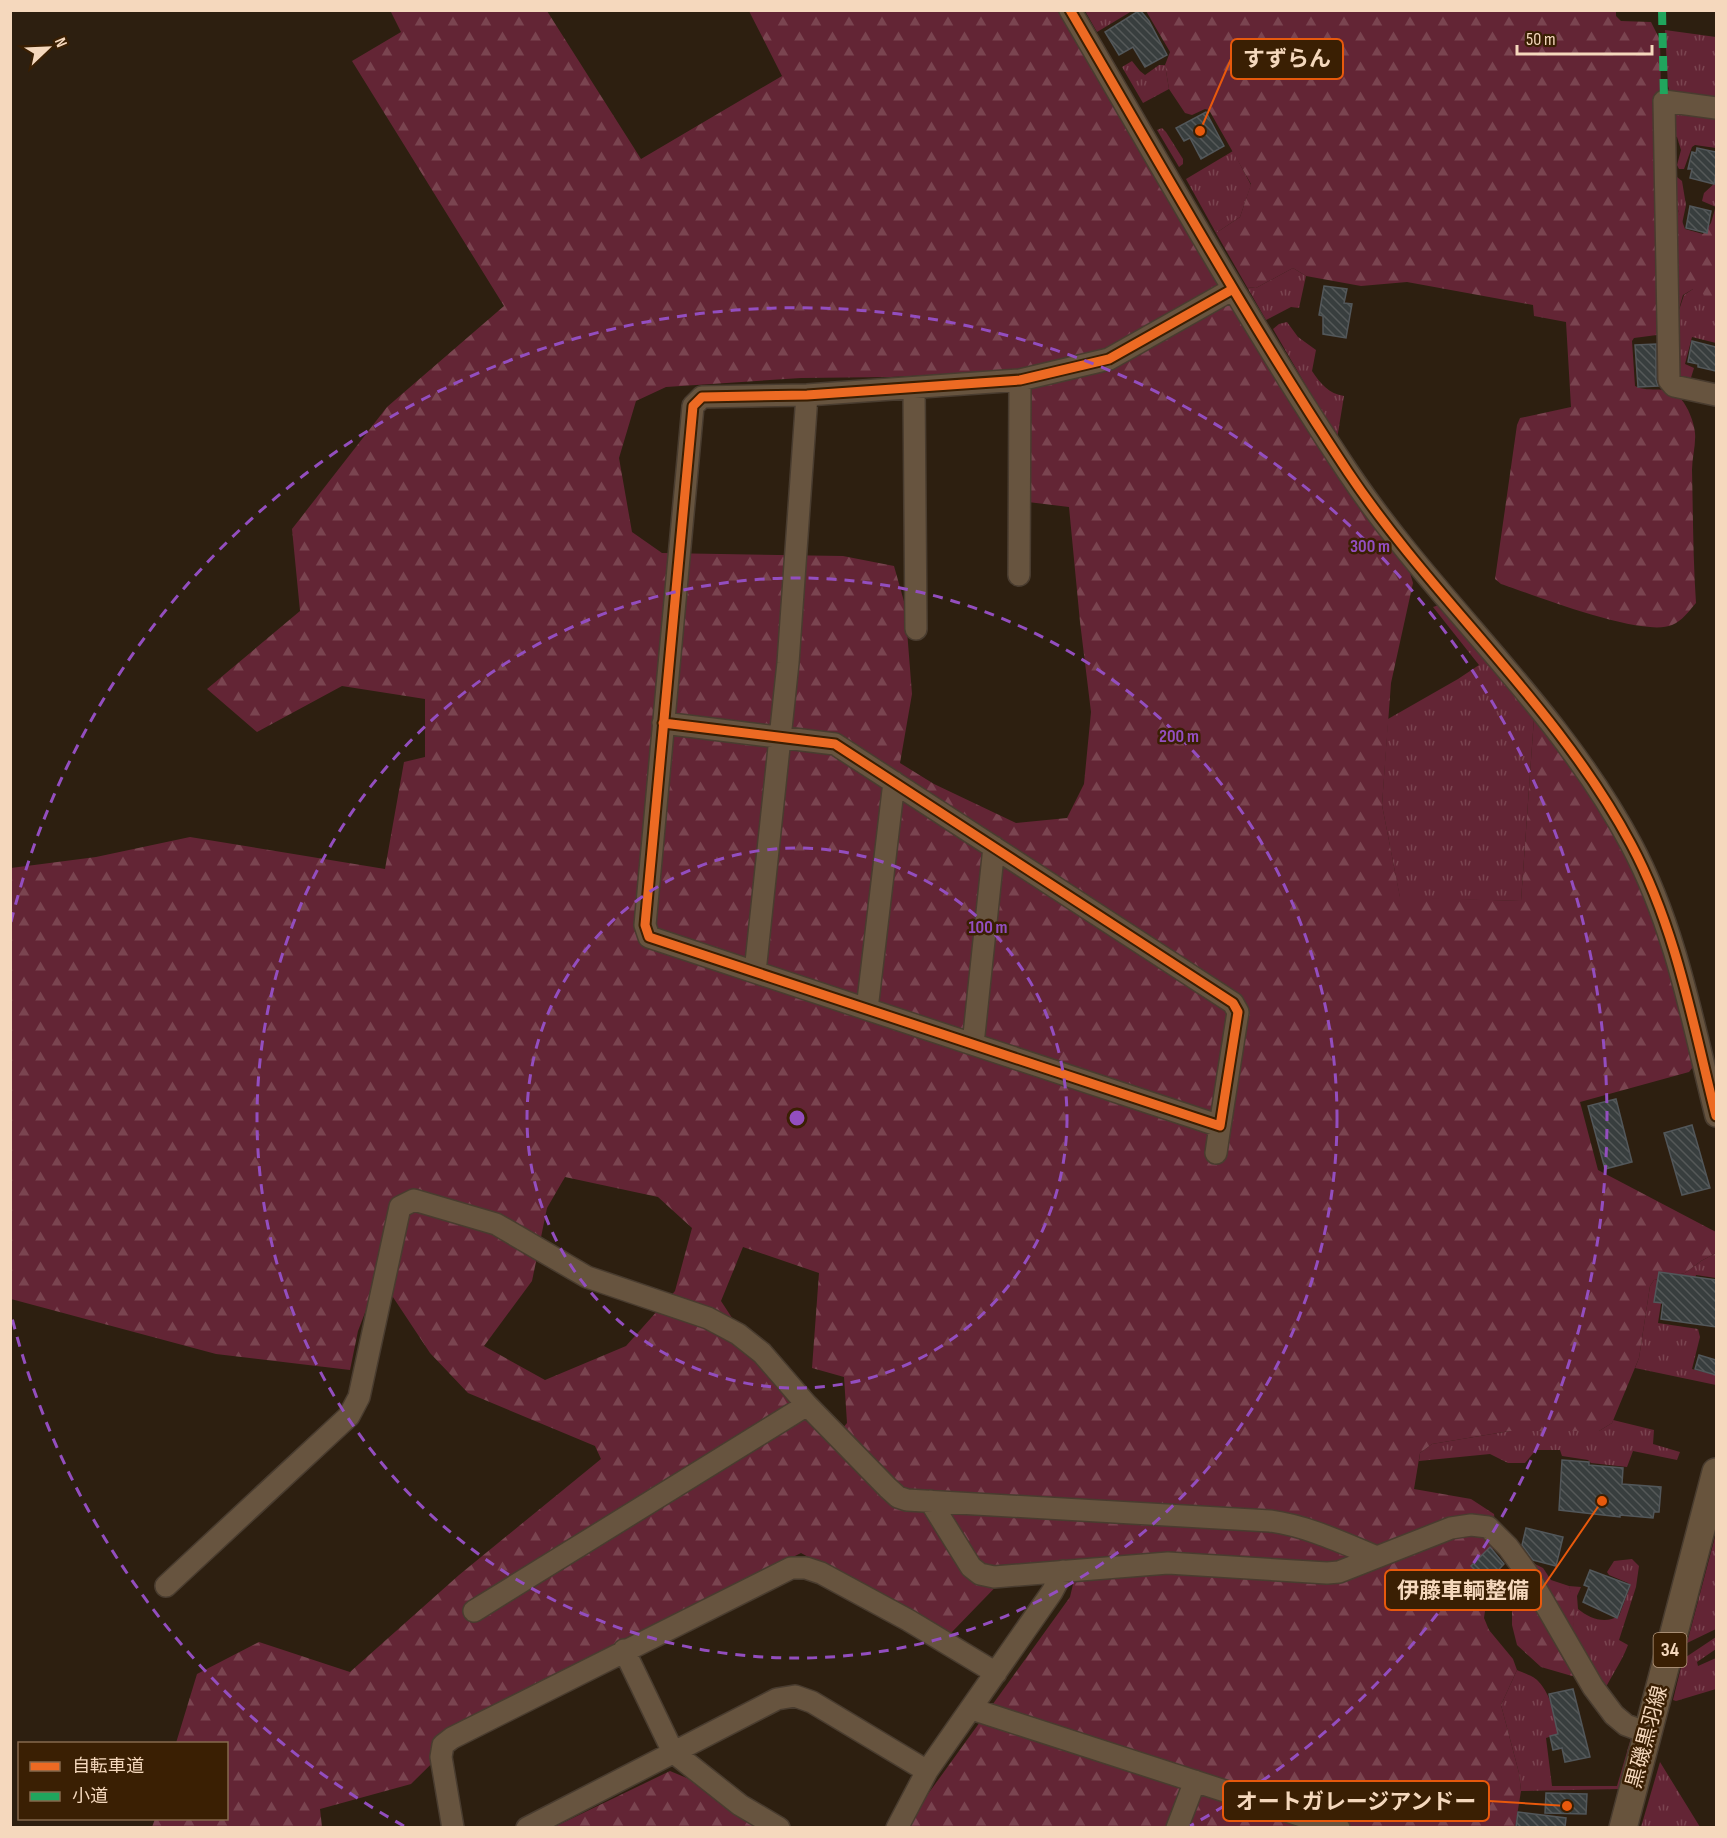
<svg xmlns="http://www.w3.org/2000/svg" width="1727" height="1838" font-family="'Sofia Sans Condensed','Noto Sans JP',sans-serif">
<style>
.grass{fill:url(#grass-tufts)}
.forest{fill:url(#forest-firs);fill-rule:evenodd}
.building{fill:url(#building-back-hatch);stroke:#52575a;stroke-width:1.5}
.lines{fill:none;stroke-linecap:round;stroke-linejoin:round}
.minor-casing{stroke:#493c2f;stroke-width:24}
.major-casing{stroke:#493c2f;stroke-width:30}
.minor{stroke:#67543f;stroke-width:21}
.major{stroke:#68543d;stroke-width:27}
.quiet{stroke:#20a55d;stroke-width:8;stroke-dasharray:15 8;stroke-linecap:butt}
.cycleway-casing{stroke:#3a1f03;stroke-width:13}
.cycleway{stroke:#ed6a23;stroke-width:9}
.ring{fill:none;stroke:#934ebf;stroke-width:3;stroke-dasharray:10 8}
.labels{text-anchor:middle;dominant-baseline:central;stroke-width:5;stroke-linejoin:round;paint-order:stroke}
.shield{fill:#3a1f03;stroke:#bda085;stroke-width:1.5}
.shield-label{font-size:20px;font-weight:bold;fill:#f5d8bd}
.street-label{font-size:21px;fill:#f5d8bd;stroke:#3a1f03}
.centre{fill:#934ebf;stroke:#3a1f03;stroke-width:3}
.ring-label{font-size:18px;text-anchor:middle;font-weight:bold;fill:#934ebf;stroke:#3a1f03;stroke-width:5;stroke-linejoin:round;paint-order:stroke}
.leader{fill:none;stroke:#e8590c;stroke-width:2}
.callout-dot{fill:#e8590c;stroke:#3a1f03;stroke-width:2}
.callout{fill:#3a1f03;stroke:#e8590c;stroke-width:2}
.callout-label{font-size:22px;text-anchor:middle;font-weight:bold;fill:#f5d8bd}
</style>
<defs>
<pattern id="grass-tufts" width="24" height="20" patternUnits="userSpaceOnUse" patternTransform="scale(1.5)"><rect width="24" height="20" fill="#632535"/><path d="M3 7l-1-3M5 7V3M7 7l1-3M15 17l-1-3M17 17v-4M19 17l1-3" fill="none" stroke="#7a4450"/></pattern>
<pattern id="forest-firs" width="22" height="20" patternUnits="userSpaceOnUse" patternTransform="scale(1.5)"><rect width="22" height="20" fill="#632535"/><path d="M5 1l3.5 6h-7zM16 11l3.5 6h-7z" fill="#7a4450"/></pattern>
<pattern id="building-back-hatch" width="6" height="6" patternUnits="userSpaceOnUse" patternTransform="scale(1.5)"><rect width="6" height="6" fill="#383e3e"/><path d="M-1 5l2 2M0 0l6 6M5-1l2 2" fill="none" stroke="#555958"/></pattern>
</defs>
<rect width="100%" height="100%" fill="#2d1f10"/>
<!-- grass -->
<path class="grass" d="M1085 11H1132L1097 32Z
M1665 30 1716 37V102L1670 93 1668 86Z
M1132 61 1140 71 1145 75 1159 65H1165L1169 89 1143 103 1122 67Z
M1676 107 1716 113V148L1695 145 1692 147 1684 169H1679L1677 165 1681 150 1677 137 1670 135Z
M1162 128 1166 132 1183 159V164L1179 167 1157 130Z
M1233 151 1251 185 1240 217 1216 233 1186 179Z
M1669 177H1677L1682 181 1686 205 1682 224Z
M1716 182V207L1702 201 1704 193Z
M1293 268 1306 276 1299 308 1291 307 1266 320 1247 287 1256 288Z
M1716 288V343L1692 337 1685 364 1694 368 1689 384 1678 381 1674 325 1684 295 1693 289Z
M1287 322 1298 337 1316 350 1312 371C1320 383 1329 394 1344 396L1337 439 1273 329 1279 324Z
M1439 605 1534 718 1521 901 1400 898 1382 805 1388 719 1458 679 1479 665 1433 607Z
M1716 1253V1278L1696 1275 1692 1294 1663 1291 1658 1323 1698 1329 1700 1337 1692 1369 1716 1375V1385L1635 1368 1639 1358 1650 1286 1654 1280 1685 1273 1701 1261Z
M1613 1420 1654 1430 1653 1444 1680 1452 1677 1460 1633 1451 1627 1467 1591 1463 1588 1460 1562 1456 1560 1450H1536L1525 1463H1508L1490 1454 1419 1461 1420 1453 1432 1444 1510 1431H1599L1612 1423Z
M1716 1533V1629L1687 1643Z
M1632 1559 1639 1566 1636 1587 1619 1640 1628 1645C1622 1661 1613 1673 1605 1689L1571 1640C1575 1621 1574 1605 1569 1586L1581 1587 1577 1596 1578 1609C1590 1619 1605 1624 1619 1616L1630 1587 1628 1583 1609 1575 1607 1572 1614 1561Z
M1716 1637V1649L1697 1662 1698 1666 1716 1658V1689L1676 1701 1673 1700 1683 1659Z
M1517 1670C1523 1673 1534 1676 1538 1681 1552 1696 1554 1715 1558 1734L1546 1738 1552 1786H1617L1631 1738 1634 1740 1619 1789 1521 1791 1519 1773 1501 1705Z
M1660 1762 1700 1827H1641Z"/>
<!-- forest -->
<path class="forest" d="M390 10 547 11 641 159 782 76 749 11H1058L1244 325 1410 573 1413 583 1391 683 1382 805 1400 897 1521 901 1534 718 1553 741 1630 854 1672 972 1693 1067 1689 1072 1580 1102 1598 1170 1716 1232V1253L1701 1261 1685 1273 1654 1280 1650 1286 1639 1358 1612 1423 1599 1431H1510L1432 1444 1420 1453 1414 1489 1471 1499 1494 1514 1496 1530 1494 1547 1485 1568 1488 1590 1484 1618 1489 1630 1513 1659 1517 1670 1501 1705 1519 1773 1521 1791 1515 1828 907 1827 915 1812 1070 1597 1079 1559 1012 1570 950 1634 801 1553 602 1651 479 1717 411 1784 320 1809 322 1827H152L155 1819 226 1818V1744L176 1743 197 1674 259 1642 350 1672 459 1575 601 1459 595 1446 468 1393 430 1353 379 1276 358 1331 350 1370 216 1354 11 1299V868L96 857 190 837 385 869 404 762 425 757V699L342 686 257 732 207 689 300 611 292 529 387 407 504 306 352 61 401 32ZM1027 370 1028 502 1069 507 1080 622 1091 712 1084 784 1067 818 1016 823 934 784 900 763 912 694 905 605 894 566 843 556 662 553 632 532 619 458 636 401 666 387 801 378 891 377ZM565 1177 658 1197 692 1228 675 1291 626 1346 545 1380 484 1346 532 1281 547 1208ZM743 1247 819 1273 812 1368 844 1377 847 1423 833 1440 753 1350 721 1301Z
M1616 10V16L1621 21 1651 22 1660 40 1661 93 1675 202 1685 229 1703 234 1711 223 1716 205V311L1709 310C1704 302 1705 296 1701 289H1693L1683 295 1672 333 1634 338 1632 341 1635 386C1650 394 1668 383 1681 399 1688 407 1694 422 1695 433 1696 445 1692 458 1692 470 1693 514 1693 559 1696 603 1689 611 1682 621 1672 625 1642 638 1534 595 1501 584L1495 579 1517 425 1520 418 1571 407 1566 322 1534 316 1533 305 1407 282 1361 286 1306 276 1293 268 1256 288 1247 287 1216 233 1240 217 1251 184 1209 110 1205 109 1192 115 1185 113 1169 89 1165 65 1170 52 1146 11Z
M1531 1562 1543 1568 1551 1580 1569 1586 1573 1599 1574 1622 1571 1640 1579 1676H1572L1541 1667 1517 1645 1512 1625V1606L1521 1595 1532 1589Z
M670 1771 706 1786 770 1828H552Z"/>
<!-- building -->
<path class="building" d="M1140 10 1149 21 1167 55 1145 67 1133 47 1119 55 1105 32Z
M1206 112 1224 146 1201 159 1190 138 1184 141 1176 128Z
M1697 148 1716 152V173L1714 184 1690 178 1692 169H1688L1692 152 1696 153Z
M1690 206 1711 211 1707 233 1686 228Z
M1324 286 1347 289 1344 303 1352 304 1346 338 1323 334V316L1319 315Z
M1692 341 1716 347V371L1698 367V364L1688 362Z
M1656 344V380L1658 386 1638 387 1635 345Z
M1616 1099 1632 1162 1605 1169 1588 1106Z
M1692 1125 1710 1188 1682 1195 1664 1133Z
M1659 1272 1716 1280V1327L1661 1319 1663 1303 1654 1302Z
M1699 1355 1716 1360V1375L1695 1369Z
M1562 1460 1589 1462V1465L1623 1468 1622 1484 1661 1487 1659 1512H1654L1653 1518 1620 1515V1517L1559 1510Z
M1526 1528 1563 1537 1556 1566 1533 1560 1522 1545Z
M1490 1547 1504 1564 1487 1582 1471 1566Z
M1590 1570 1630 1585 1617 1618 1583 1602 1589 1587 1584 1585Z
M1573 1689 1590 1757 1565 1762 1562 1748 1553 1750 1550 1736 1558 1734 1549 1694Z
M1546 1793 1587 1794 1586 1814 1545 1813Z
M1518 1812 1566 1818 1565 1827H1516Z"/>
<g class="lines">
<!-- minor casing -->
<g class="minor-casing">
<path id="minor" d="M1070 10C1161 165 1249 323 1348 472 1435 602 1557 705 1631 844 1676 928 1693 1024 1716 1116
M1716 108 1664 101 1669 380 1674 386 1716 395
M914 388 916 629
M1019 575 1020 380
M663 723 835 744 1233 1003 1238 1012 1220 1126 649 937 645 925 693 406 702 397 807 395 1020 380 1109 359 1233 289
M755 972 788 663 807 395
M867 1009 894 782
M973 1044 994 847
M1216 1153 1220 1126
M930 1501 971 1567 980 1574 994 1577 1168 1563 1327 1573 1339 1572 1451 1528 1471 1525 1488 1527 1508 1547 1527 1573 1593 1687 1614 1715 1626 1725 1648 1733
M166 1586 349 1416 359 1397 400 1207 414 1200 496 1224 587 1277 708 1318 738 1334 762 1353 807 1405
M474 1611 807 1405 888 1488 898 1497 907 1500 1270 1521C1307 1526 1343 1543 1377 1557
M624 1650 673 1752 740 1805 779 1828
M972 1709 1339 1828
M453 1828 441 1757 443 1745 452 1738 791 1568H806L821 1573 908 1620 996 1673
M527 1828 777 1699 795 1696 812 1702 927 1771
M897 1828 927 1771 1052 1592 1063 1571
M1177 1828 1195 1781"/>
</g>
<!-- major casing -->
<g class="major-casing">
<path id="major" d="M1623 1828 1716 1472"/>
</g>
<!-- minor -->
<use href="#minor" class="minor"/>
<!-- major -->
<use href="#major" class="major"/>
<!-- quiet -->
<path class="quiet" d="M1662 10 1664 101"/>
<!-- cycleway casing -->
<g class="cycleway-casing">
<path id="cycleway" d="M1070 10C1161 165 1249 323 1348 472 1435 602 1557 705 1631 844 1676 928 1693 1024 1716 1116
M663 723 835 744 1233 1003 1238 1012 1220 1126 649 937 645 925 693 406 702 397 807 395 1020 380 1109 359 1233 289"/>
</g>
<!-- cycleway -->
<use href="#cycleway" class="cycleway"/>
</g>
<!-- distance rings -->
<g class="ring">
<circle cx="797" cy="1118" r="270"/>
<circle cx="797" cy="1118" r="540"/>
<path d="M404 1826A810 810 0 0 1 11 1314M11 922A810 810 0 1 1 1190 1826"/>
</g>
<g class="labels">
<!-- shield labels -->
<rect class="shield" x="1653.5" y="1633" width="33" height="34" rx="4.5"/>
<g class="shield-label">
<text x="1670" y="1650">34</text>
</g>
<!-- street labels -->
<g class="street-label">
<text transform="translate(1647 1737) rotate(-75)">黒磯黒羽線</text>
</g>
</g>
<circle cx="797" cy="1118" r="9" class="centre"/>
<g class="ring-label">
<text x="1370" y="552">300 m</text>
<text x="1179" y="742">200 m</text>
<text x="988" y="933">100 m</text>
</g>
<!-- callouts -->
<path class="leader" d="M1200 131L1231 59M1602 1501L1541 1590M1567 1806L1489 1801"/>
<g class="callout-dot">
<circle cx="1200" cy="131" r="6"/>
<circle cx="1602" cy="1501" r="6"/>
<circle cx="1567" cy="1806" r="6"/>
</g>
<g class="callout">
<rect x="1231" y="39" width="112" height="40" rx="6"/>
<rect x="1385" y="1570" width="156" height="40" rx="6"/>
<rect x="1223" y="1781" width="266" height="40" rx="6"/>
</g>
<g class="callout-label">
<text x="1287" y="66">すずらん</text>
<text x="1463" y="1598">伊藤車輌整備</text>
<text x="1356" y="1809">オートガレージアンドー</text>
</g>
<!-- border -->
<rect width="1727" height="1838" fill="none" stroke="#f5d8bd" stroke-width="24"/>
<!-- legend -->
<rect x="18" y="1742" width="210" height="78" fill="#3a1f03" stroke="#85694d" stroke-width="1.5"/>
<rect x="30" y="1762" width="30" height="9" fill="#ed6a23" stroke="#85694d" stroke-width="1.5"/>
<text x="72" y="1772" font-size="18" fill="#f5d8bd">自転車道</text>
<rect x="30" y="1792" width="30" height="9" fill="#20a55d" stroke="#85694d" stroke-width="1.5"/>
<text x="72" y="1802" font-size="18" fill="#f5d8bd">小道</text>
<!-- north arrow -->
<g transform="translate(48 48) rotate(67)" stroke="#3a1f03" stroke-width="4.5" paint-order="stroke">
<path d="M0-4.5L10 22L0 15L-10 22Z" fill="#f5d8bd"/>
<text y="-9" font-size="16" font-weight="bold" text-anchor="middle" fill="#f5d8bd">N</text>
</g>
<!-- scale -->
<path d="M1517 45v9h135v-9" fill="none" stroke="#f5d8bd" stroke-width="3"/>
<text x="1526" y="45" font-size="18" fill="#f5d8bd" stroke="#3a1f03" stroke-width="4.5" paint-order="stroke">50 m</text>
</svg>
